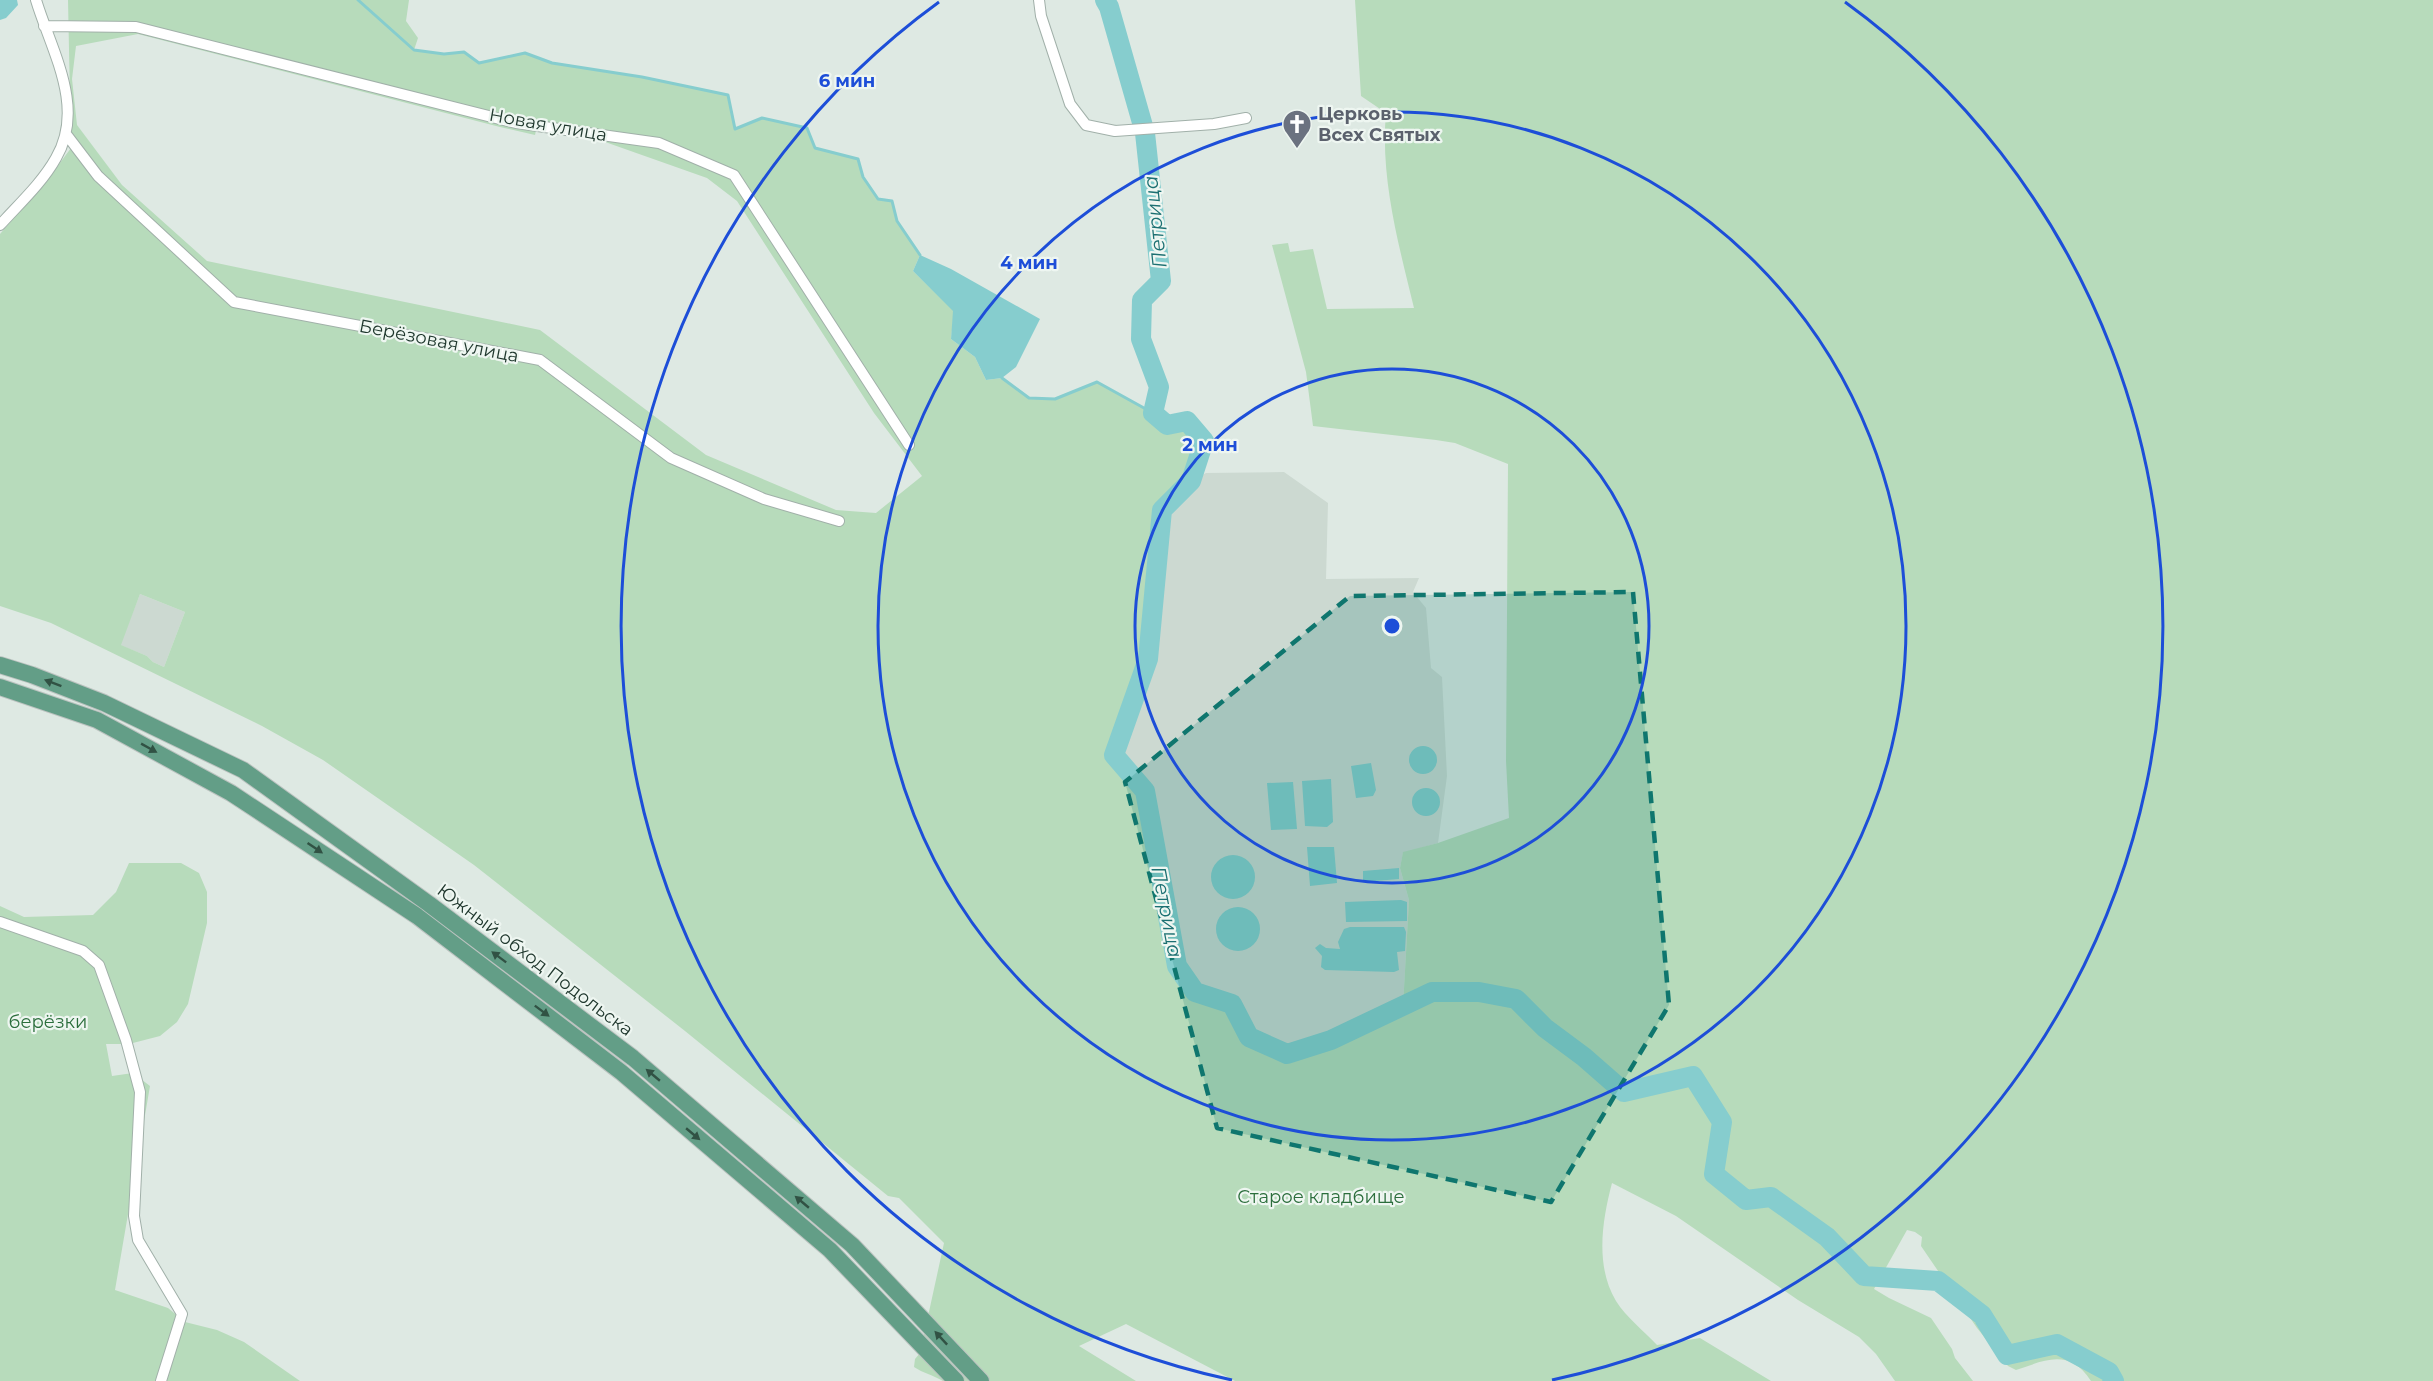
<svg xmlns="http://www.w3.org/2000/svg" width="2433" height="1381" font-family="Montserrat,sans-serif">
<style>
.built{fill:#ccd9d1}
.green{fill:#b7dbbb;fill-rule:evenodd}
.water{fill:#86cdce}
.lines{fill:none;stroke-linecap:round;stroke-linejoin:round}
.stream{stroke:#86cdce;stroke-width:3}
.river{stroke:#86cdce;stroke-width:20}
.street-casing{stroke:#a1b0a9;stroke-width:12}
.primary-casing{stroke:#bcc3c0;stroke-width:18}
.street{stroke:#fff;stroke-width:10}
.primary{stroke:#639e87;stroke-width:16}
.oneway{fill:#315244}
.marked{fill:#0f766e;fill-opacity:0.2;stroke:#0f766e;stroke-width:4.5;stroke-dasharray:12 8;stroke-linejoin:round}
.ring{fill:none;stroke:#1d4ed8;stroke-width:3}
.labels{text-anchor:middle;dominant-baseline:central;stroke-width:4.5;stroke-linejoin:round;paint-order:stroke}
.worship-label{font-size:18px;font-weight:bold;fill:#5b616d;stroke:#eef6f1;text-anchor:start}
.street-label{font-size:18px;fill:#20382e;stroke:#eef6f1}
.park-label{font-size:18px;fill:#2b6e3c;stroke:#eef6f1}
.water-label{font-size:20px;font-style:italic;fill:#1c7072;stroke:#eef6f1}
.centre{fill:#1d4ed8;stroke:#eef6f1;stroke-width:3}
.ring-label{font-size:18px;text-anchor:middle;font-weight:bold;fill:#1d4ed8;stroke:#eef6f1;stroke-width:4.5;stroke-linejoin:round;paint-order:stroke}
</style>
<rect width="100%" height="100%" fill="#dee9e3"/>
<!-- built -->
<path class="built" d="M1284 472 1328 503 1326 579 1419 578 1413 592 1426 608 1431 668 1442 677 1447 776 1438 843 1403 853 1400 868 1409 900 1403 1006 1331 1040 1287 1054 1249 1037 1232 1004 1195 992 1177 966 1145 791 1114 755 1148 659 1162 510 1191 481 1206 473Z
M140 594 185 612 164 667 153 662 147 656 120 645Z"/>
<!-- green -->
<path class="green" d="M68 0H409L406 21 418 38 414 50 444 54 464 52 479 63 525 53 552 63 642 77 728 95 735 129 762 118 807 128 815 148 858 159 863 177 878 199 892 201 897 221 920 255 913 271 954 311 951 339 975 357 986 380 1002 378 1029 398 1055 399 1097 382 1153 413 1167 425 1187 421 1204 441 1191 481 1162 510 1148 659 1115 755 1145 791 1177 966 1195 992 1232 1004 1249 1037 1288 1054 1331 1040 1403 1006 1409 900 1400 868 1403 852 1438 843 1509 818 1506 761 1508 464 1455 443 1436 440 1313 426 1306 372 1272 245 1288 243 1290 252 1313 249 1327 309 1414 308C1399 246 1380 178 1386 113L1361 96 1355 0H2433V1381H2091C2069 1348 2046 1360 2016 1370L2008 1366 1977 1328 1921 1246 1922 1237 1915 1232 1907 1230 1874 1289 1889 1298 1931 1318 1952 1349 1955 1358 1973 1381H1895L1876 1354 1859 1337 1798 1300 1676 1216 1612 1183C1602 1221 1595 1266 1616 1301 1626 1317 1644 1331 1657 1345L1700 1338 1771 1381H1235L1126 1324 1079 1346 1136 1381H943C933 1375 923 1373 914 1367L915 1359 920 1353 944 1243 899 1198 888 1196 685 1031 474 865 323 760 262 726 51 623 0 606V234L51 175 71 148ZM138 34 500 127 535 135 537 126 591 137 707 178 737 201 874 413 922 476 876 513 836 510 706 455 540 330 207 261 122 185 77 125 72 79 76 46ZM140 594 185 612 164 667 153 662 147 656 121 645Z
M129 863H181L199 873 207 892V923L188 1004 177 1022 160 1036 129 1044H106L112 1076 133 1073 150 1086 115 1290 168 1308 185 1322 217 1330 244 1342 300 1381H0V906L24 917 93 915 116 892Z"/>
<!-- water -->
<path class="water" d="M0 0H17L18 5 6 18 0 20Z
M920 255 951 269 1040 319 1016 367 1002 378 986 380 975 357 951 339 953 311 913 271Z
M1409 760a14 14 0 1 1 28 0a14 14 0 1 1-28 0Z
M1371 763 1376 790 1373 796 1356 798 1351 766Z
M1331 779 1333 822 1327 827 1305 826 1302 781Z
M1293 782 1297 829 1271 830 1267 783Z
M1412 802a14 14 0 1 1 28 0a14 14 0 1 1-28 0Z
M1307 847H1334L1337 883 1310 886Z
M1211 877a22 22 0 1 1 44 0a22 22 0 1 1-44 0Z
M1399 868V879L1363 882V871Z
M1401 900 1407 902V921L1346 922 1345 902Z
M1216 929a22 22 0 1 1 44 0a22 22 0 1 1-44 0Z
M1350 927H1404L1406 932 1405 951 1397 952 1399 970 1394 972 1325 970 1321 967 1322 956 1315 948 1320 944 1326 948 1340 949 1338 942 1344 929Z"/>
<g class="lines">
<!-- stream -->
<path class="stream" d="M358 0 414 50 444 54 464 52 479 63 525 53 552 63 642 77 728 95 735 129 762 118 807 128 815 148 858 159 863 177 878 199 892 201 897 221 920 255
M1002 378 1029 398 1055 399 1097 382 1153 413"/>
<!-- river -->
<path class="river" d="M1105 0 1109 7 1145 133 1161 281 1142 300 1141 339 1159 387 1153 413 1167 425 1187 421 1204 441 1191 481 1162 510 1148 659 1114 755 1145 791 1177 966 1195 992 1232 1004 1249 1037 1287 1054 1331 1040 1432 992H1479L1516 999 1545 1028 1584 1057 1624 1092 1693 1076 1722 1122 1714 1174 1746 1200 1771 1197 1827 1237 1864 1276 1938 1281 1982 1315 2007 1355 2057 1344 2109 1372 2114 1381"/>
<!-- street casing -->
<g class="street-casing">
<path id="street" d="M1039 0 1041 16 1070 104 1086 125 1115 131 1214 124 1246 118
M44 26 136 27 516 123 659 143 734 175 909 445
M66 134 98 176 234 302 540 360 671 458 764 499 839 521
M0 225C19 204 42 183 56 158 86 107 51 50 36 0
M0 922 83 951 99 965 126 1040 140 1092 134 1216 138 1240 182 1314 161 1381"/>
</g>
<!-- primary casing -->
<g class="primary-casing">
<path id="primary" d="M0 665 32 675 104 703 243 770 429 904 633 1058 852 1245 981 1381
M0 687 97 720 231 793 417 916 621 1072 830 1250 956 1381"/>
</g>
<!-- street -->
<use href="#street" class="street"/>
<!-- primary -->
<use href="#primary" class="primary"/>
</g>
<!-- one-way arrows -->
<defs><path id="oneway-solid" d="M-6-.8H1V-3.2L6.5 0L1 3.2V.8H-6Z" transform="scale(1.5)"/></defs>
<g class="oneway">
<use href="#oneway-solid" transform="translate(53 683) rotate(-159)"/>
<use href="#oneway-solid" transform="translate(149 748) rotate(29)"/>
<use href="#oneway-solid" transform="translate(315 848) rotate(34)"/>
<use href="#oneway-solid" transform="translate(499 957) rotate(-143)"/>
<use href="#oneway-solid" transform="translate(542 1011) rotate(37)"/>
<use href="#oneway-solid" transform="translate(653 1075) rotate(-140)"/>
<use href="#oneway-solid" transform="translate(693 1134) rotate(40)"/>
<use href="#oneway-solid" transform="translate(802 1202) rotate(-140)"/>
<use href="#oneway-solid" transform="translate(941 1338) rotate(-133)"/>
</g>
<!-- marked area -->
<path class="marked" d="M1633 592 1669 1005 1551 1202 1217 1128 1125 782 1350 596Z"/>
<!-- distance rings -->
<g class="ring">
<circle cx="1392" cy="626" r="257"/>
<circle cx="1392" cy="626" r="514"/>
<path d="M1232 1380A771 771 0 0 1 939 2M1845 2A771 771 0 0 1 1552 1380"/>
</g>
<!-- icons -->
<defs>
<g id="church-pin" transform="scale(1.5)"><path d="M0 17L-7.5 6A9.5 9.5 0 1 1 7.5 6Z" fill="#6b7280" stroke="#eef6f1"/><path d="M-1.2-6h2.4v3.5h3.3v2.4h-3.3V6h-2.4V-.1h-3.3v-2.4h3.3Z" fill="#fff"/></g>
</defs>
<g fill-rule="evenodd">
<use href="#church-pin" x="1297" y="124"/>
</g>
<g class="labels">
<!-- worship labels -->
<g class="worship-label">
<text x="1318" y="114">Церковь<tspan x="1318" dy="21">Всех Святых</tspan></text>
</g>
<!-- street labels -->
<g class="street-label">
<text transform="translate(548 125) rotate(10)">Новая улица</text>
<text transform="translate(439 341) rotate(11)">Берёзовая улица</text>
<text transform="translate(535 960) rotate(37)">Южный обход Подольска</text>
</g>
<!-- park labels -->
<g class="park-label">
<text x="48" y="1022">берёзки</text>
<text x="1321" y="1197">Старое кладбище</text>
</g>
<!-- water labels -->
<g class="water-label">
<text transform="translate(1155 222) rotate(-96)">Петрица</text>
<text transform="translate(1167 912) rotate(79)">Петрица</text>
</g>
</g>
<circle cx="1392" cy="626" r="9" class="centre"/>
<g class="ring-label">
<text x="847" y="87">6 мин</text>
<text x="1029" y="269">4 мин</text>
<text x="1210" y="451">2 мин</text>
</g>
</svg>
